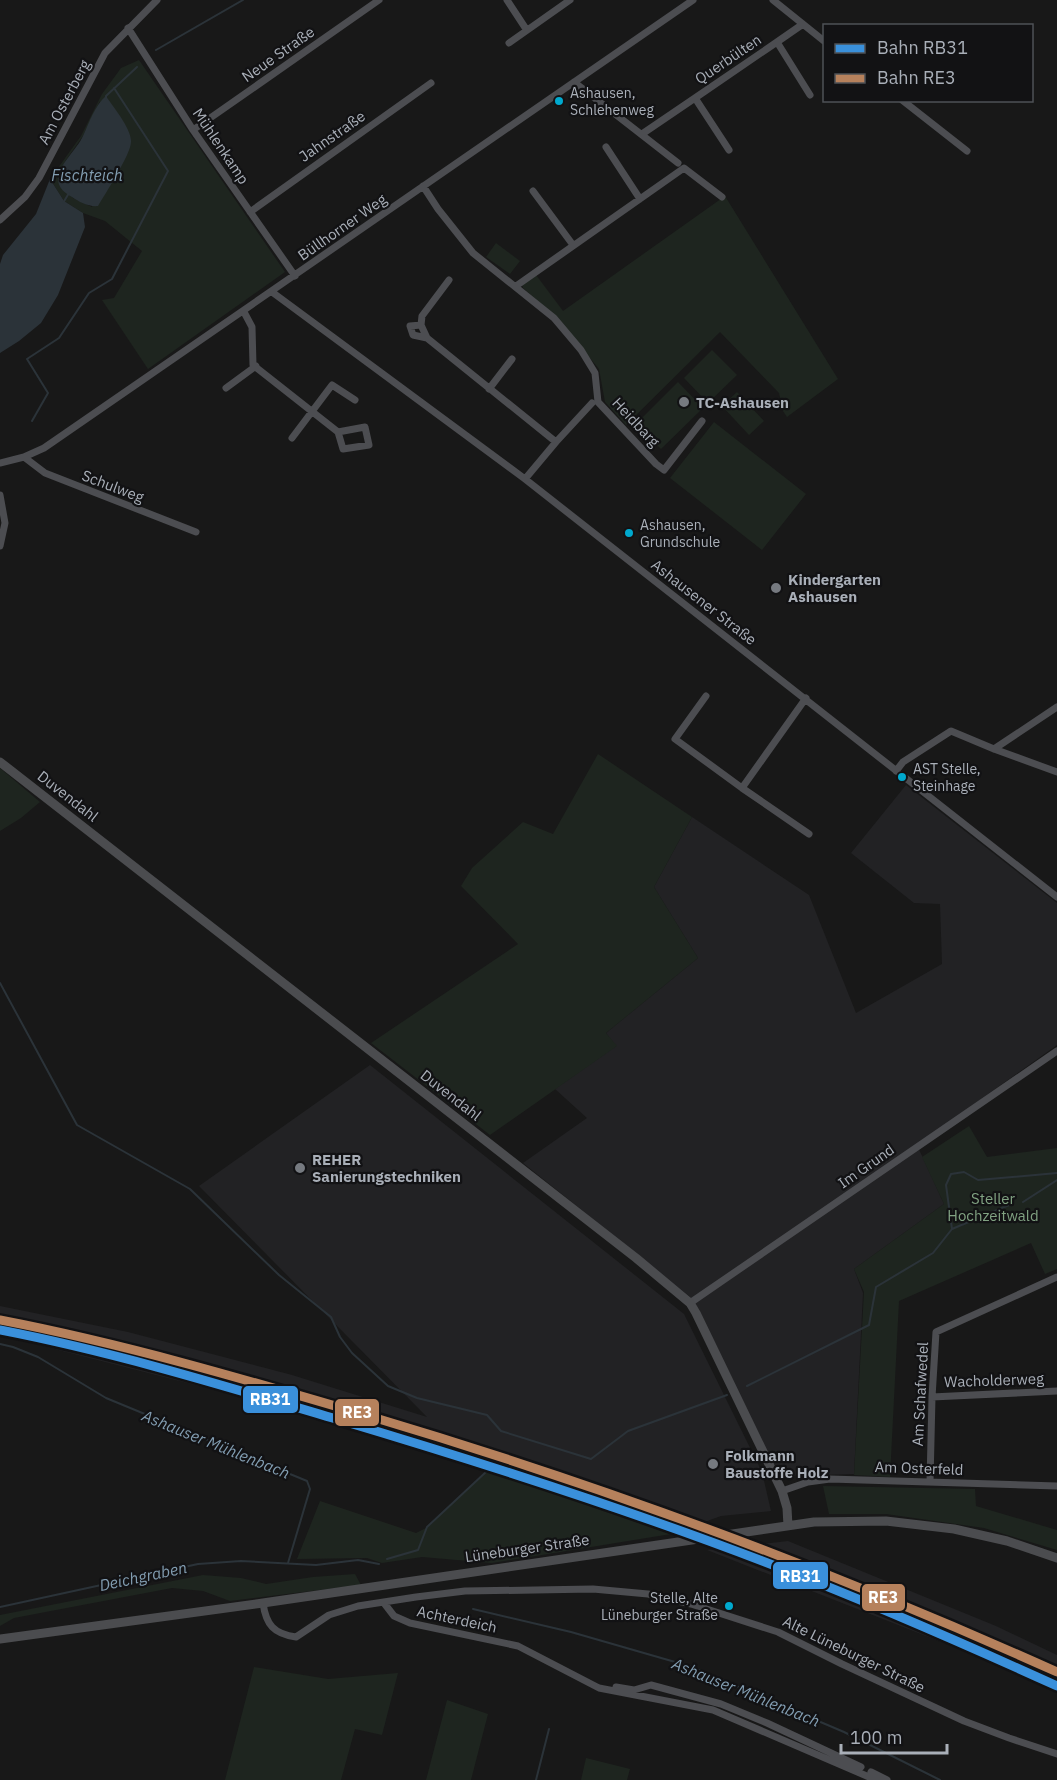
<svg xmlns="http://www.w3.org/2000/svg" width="1057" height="1780" font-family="'IBM Plex Sans',sans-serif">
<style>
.built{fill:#222224}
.green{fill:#1e251f;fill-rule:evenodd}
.water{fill:#2b3339}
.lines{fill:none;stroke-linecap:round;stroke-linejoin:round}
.stream{stroke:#2b3339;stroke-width:2}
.street{stroke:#4c4d51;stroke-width:7}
.secondary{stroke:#4b4c4f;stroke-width:9}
.rail-1-casing{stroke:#121214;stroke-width:14}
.rail-2-casing{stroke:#121214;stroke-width:14}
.rail-1{stroke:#3a90db;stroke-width:9}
.rail-2{stroke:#b6815c;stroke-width:9}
.bus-dot{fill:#00a9ce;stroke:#121214;stroke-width:2}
.poi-dot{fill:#767a80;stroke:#121214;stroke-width:2}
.labels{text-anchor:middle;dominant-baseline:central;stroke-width:4.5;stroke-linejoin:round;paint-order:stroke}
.bus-label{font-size:14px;fill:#a9afb8;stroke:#121214;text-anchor:start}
.street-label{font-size:15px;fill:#a9afb8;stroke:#121214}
.poi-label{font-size:15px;font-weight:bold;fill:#a9afb8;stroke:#121214;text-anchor:start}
.park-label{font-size:15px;fill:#81a282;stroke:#121214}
.water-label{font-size:16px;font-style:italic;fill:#829db1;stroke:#121214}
.line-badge{stroke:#121214;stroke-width:2}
.badge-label{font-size:16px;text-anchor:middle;font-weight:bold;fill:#fff}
</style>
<rect width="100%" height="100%" fill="#181818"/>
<!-- built -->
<path class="built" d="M906 785 1057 903V1045L917 1145 944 1204 854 1269 863 1293 854 1474 786 1476 774 1467 699 1309 689 1296 523 1163 587 1118 555 1089 616 1046 606 1033 698 958 654 887 692 817 809 895 856 1013 942 964 940 904 914 903 851 853Z
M370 1065 684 1314 762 1472 771 1511 721 1516 671 1534 377 1435 266 1403 0 1335V1306L128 1332 292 1375 427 1417 199 1186Z
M788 1541 996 1626 1057 1655V1691L1005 1667 707 1550Z"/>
<!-- green -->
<path class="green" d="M139 60 285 272 148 369 102 300 114 298 142 251 105 221 83 213 64 201 50 179 81 136 102 94 121 68ZM100 101 92 207 73 198 58 176 66 160 83 136Z
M725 196 838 379 787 417 783 411 779 393 720 332 626 425 605 402 599 369 556 317 523 288 522 285 536 275 563 311Z
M496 243 520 261 510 274 486 257Z
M712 350 737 375 708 403 684 378Z
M678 382 703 408 661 449 636 424Z
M737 392 764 421 749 435 722 406Z
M714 422 806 494 762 550 670 478Z
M598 754 692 817 654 887 698 958 606 1033 617 1046 490 1135 371 1043 518 944 461 886 472 868 523 822 553 834Z
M0 768 40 802 21 818 0 831Z
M969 1126 987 1157 1057 1148V1269L1045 1274 1031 1243 899 1301 890 1477 854 1475 864 1292 854 1269 944 1204 922 1157Z
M487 1471 671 1534 492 1563 422 1557 382 1563 367 1558 297 1559 320 1501 416 1533 428 1527Z
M823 1486 975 1489 976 1506 1057 1530V1550L984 1528 886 1514H829Z
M355 1574 361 1585 230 1601 203 1591 172 1588 14 1618 0 1626V1615L203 1575 241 1578 266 1584 313 1577Z
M254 1667 328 1679 398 1673 382 1735 355 1729 341 1780H225Z
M447 1700 488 1714 471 1780H426Z
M586 1758 630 1769 627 1780H581Z"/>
<!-- water -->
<path class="water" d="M106 96C113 107 132 129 131 142 131 154 105 194 98 206 89 207 79 202 72 197 39 179 74 156 83 136 89 123 95 105 106 96Z
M50 179 64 201 83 213 85 227 58 295 41 323 19 341 0 353V264L3 255 36 214Z"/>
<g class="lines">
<!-- stream -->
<path class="stream" d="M156 50 243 0
M106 99V96L137 67
M63 203 69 193
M32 421 48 393 27 359 59 338 89 293 112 279 168 171 114 88
M0 983 77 1125 190 1189 279 1275 331 1317 340 1337 352 1353 388 1386 417 1398 487 1415 501 1431 591 1459 628 1431 727 1395
M1023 1202 1057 1180
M952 1229 1009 1205
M0 1344 13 1347 38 1357 106 1398 307 1481 310 1489 288 1563
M747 1386 869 1325 876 1287 933 1253 952 1229 946 1185 951 1174 964 1172 978 1180 1057 1173
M387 1559 418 1550 427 1527 487 1471
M0 1607 198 1564 241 1561 316 1565 358 1560 379 1564
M473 1609 571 1632 689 1666 844 1732 940 1780
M536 1780 549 1729"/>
<!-- street -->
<path class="street" d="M507 0 526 29
M773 0 824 41
M803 24 777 42 810 95
M128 28 193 130 295 276
M509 43 570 0
M574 82 678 163
M695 98 777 42
M902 100 967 151
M193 130 379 0
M642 134 695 98 729 150
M606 147 640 199
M423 186 438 209 473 253 554 318 581 350 595 373 598 402 656 464 664 470 702 421
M533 191 573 245
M250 212 431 83
M0 220 25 197 39 178 105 53 157 0
M449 280 422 316 421 325 427 338 556 442
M516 286 684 168 722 197
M272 292 525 479 1057 897
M244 312 252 327 253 365 338 432 343 449 369 445 365 427 338 432
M421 325 410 326 413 335 427 338
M226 388 256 366
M489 389 512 359
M292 438 332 385 355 400
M24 457 45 473 196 532
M0 463 24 457 44 448 693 0
M525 479 556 442 592 403
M0 495 5 523 0 546
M706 696 675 739 742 788
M806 698 742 788 809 834
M994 749 1057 707
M896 771 903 762 951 731 994 749 1057 772
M690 1303 1057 1051
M932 1397 1057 1391
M930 1482 932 1397 936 1332 1057 1277
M782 1491 808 1482 830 1479 1057 1486
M263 1603C266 1625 274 1634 296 1637L329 1615 358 1606 416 1597 465 1591 535 1590 593 1589 648 1594 691 1604 778 1632 842 1664 964 1721 1009 1738 1057 1754
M384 1603 394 1616 410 1623 518 1646 599 1688 713 1710 876 1780
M616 1687 634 1690 651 1685 721 1704 767 1723 861 1767
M871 1772 887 1780"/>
<!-- secondary -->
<path class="secondary" d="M0 762 636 1258 690 1303 696 1313 782 1491 787 1508 788 1526
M0 1639 263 1603 814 1522 886 1521 954 1529 1007 1541 1057 1558"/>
<!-- rail-1 casing -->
<g class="rail-1-casing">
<path id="rail-1" d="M0 1330C114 1352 225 1386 336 1419 487 1464 637 1512 783 1569 876 1605 967 1645 1057 1686"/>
</g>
<!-- rail-2 casing -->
<g class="rail-2-casing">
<path id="rail-2" d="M0 1320C125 1344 247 1380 369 1416 604 1486 833 1571 1057 1672"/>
</g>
<!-- rail-1 -->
<use href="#rail-1" class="rail-1"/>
<!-- rail-2 -->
<use href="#rail-2" class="rail-2"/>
</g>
<!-- markers -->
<g class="bus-dot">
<circle cx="559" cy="101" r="5"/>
<circle cx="629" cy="533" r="5"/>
<circle cx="902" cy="777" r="5"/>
<circle cx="729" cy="1606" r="5"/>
</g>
<g class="poi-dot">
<circle cx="684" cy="402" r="6"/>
<circle cx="776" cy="588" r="6"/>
<circle cx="300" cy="1168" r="6"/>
<circle cx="713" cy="1464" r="6"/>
</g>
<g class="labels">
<!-- bus labels -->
<g class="bus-label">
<text x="570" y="93">Ashausen,<tspan x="570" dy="17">Schlehenweg</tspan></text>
<text x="640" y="525">Ashausen,<tspan x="640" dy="17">Grundschule</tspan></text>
<text x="913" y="769">AST Stelle,<tspan x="913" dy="17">Steinhage</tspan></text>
<text x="718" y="1598" text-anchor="end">Stelle, Alte<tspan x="718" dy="17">Lüneburger Straße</tspan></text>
</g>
<!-- street labels -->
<g class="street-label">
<text transform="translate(278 54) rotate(-35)">Neue Straße</text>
<text transform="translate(728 59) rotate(-34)">Querbülten</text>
<text transform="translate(64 102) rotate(-62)">Am Osterberg</text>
<text transform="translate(332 136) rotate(-35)">Jahnstraße</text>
<text transform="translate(221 146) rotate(56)">Mühlenkamp</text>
<text transform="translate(342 227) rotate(-35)">Büllhorner Weg</text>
<text transform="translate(636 422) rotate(47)">Heidbarg</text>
<text transform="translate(113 486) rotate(21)">Schulweg</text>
<text transform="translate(704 602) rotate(38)">Ashausener Straße</text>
<text transform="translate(68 796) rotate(38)">Duvendahl</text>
<text transform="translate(451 1095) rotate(38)">Duvendahl</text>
<text transform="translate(866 1166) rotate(-35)">Im Grund</text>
<text transform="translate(994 1380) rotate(-2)">Wacholderweg</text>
<text transform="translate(920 1394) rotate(-87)">Am Schafwedel</text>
<text transform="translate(919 1468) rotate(2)">Am Osterfeld</text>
<text transform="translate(527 1548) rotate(-8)">Lüneburger Straße</text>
<text transform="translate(457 1619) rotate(12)">Achterdeich</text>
<text transform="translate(854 1654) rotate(26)">Alte Lüneburger Straße</text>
</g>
<!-- poi labels -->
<g class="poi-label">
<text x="696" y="402">TC-Ashausen</text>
<text x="788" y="579">Kindergarten<tspan x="788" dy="17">Ashausen</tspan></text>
<text x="312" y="1159">REHER<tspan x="312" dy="17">Sanierungstechniken</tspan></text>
<text x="725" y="1455">Folkmann<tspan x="725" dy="17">Baustoffe Holz</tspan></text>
</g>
<!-- park labels -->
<g class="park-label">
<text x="993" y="1198">Steller<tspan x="993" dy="17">Hochzeitwald</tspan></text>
</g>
<!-- water labels -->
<g class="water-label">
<text x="87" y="175">Fischteich</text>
<text transform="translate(216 1444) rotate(22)">Ashauser Mühlenbach</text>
<text transform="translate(143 1576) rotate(-12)">Deichgraben</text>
<text transform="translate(746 1692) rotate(22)">Ashauser Mühlenbach</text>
</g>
</g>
<g class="line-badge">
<rect x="242" y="1385" width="57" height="29" rx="6" fill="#3a90db"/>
<rect x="334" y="1398" width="46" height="29" rx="6" fill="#b6815c"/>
<rect x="772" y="1561" width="57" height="29" rx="6" fill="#3a90db"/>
<rect x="861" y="1583" width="45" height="29" rx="6" fill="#b6815c"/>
</g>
<g class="badge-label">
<text x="270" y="1405">RB31</text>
<text x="357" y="1418">RE3</text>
<text x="800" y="1582">RB31</text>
<text x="883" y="1603">RE3</text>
</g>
<!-- legend -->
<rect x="823" y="24" width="210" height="78" fill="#121214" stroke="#4e5156" stroke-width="1.5"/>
<rect x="835" y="44" width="30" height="9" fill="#3a90db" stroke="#4e5156" stroke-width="1.5"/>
<text x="877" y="54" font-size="18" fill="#a9afb8">Bahn RB31</text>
<rect x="835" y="74" width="30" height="9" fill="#b6815c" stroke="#4e5156" stroke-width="1.5"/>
<text x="877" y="84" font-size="18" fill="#a9afb8">Bahn RE3</text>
<!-- scale -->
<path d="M841 1744v9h106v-9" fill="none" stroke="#a9afb8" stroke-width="3"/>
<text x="850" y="1744" font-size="18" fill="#a9afb8" stroke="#121214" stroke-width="4.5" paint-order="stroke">100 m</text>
</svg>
